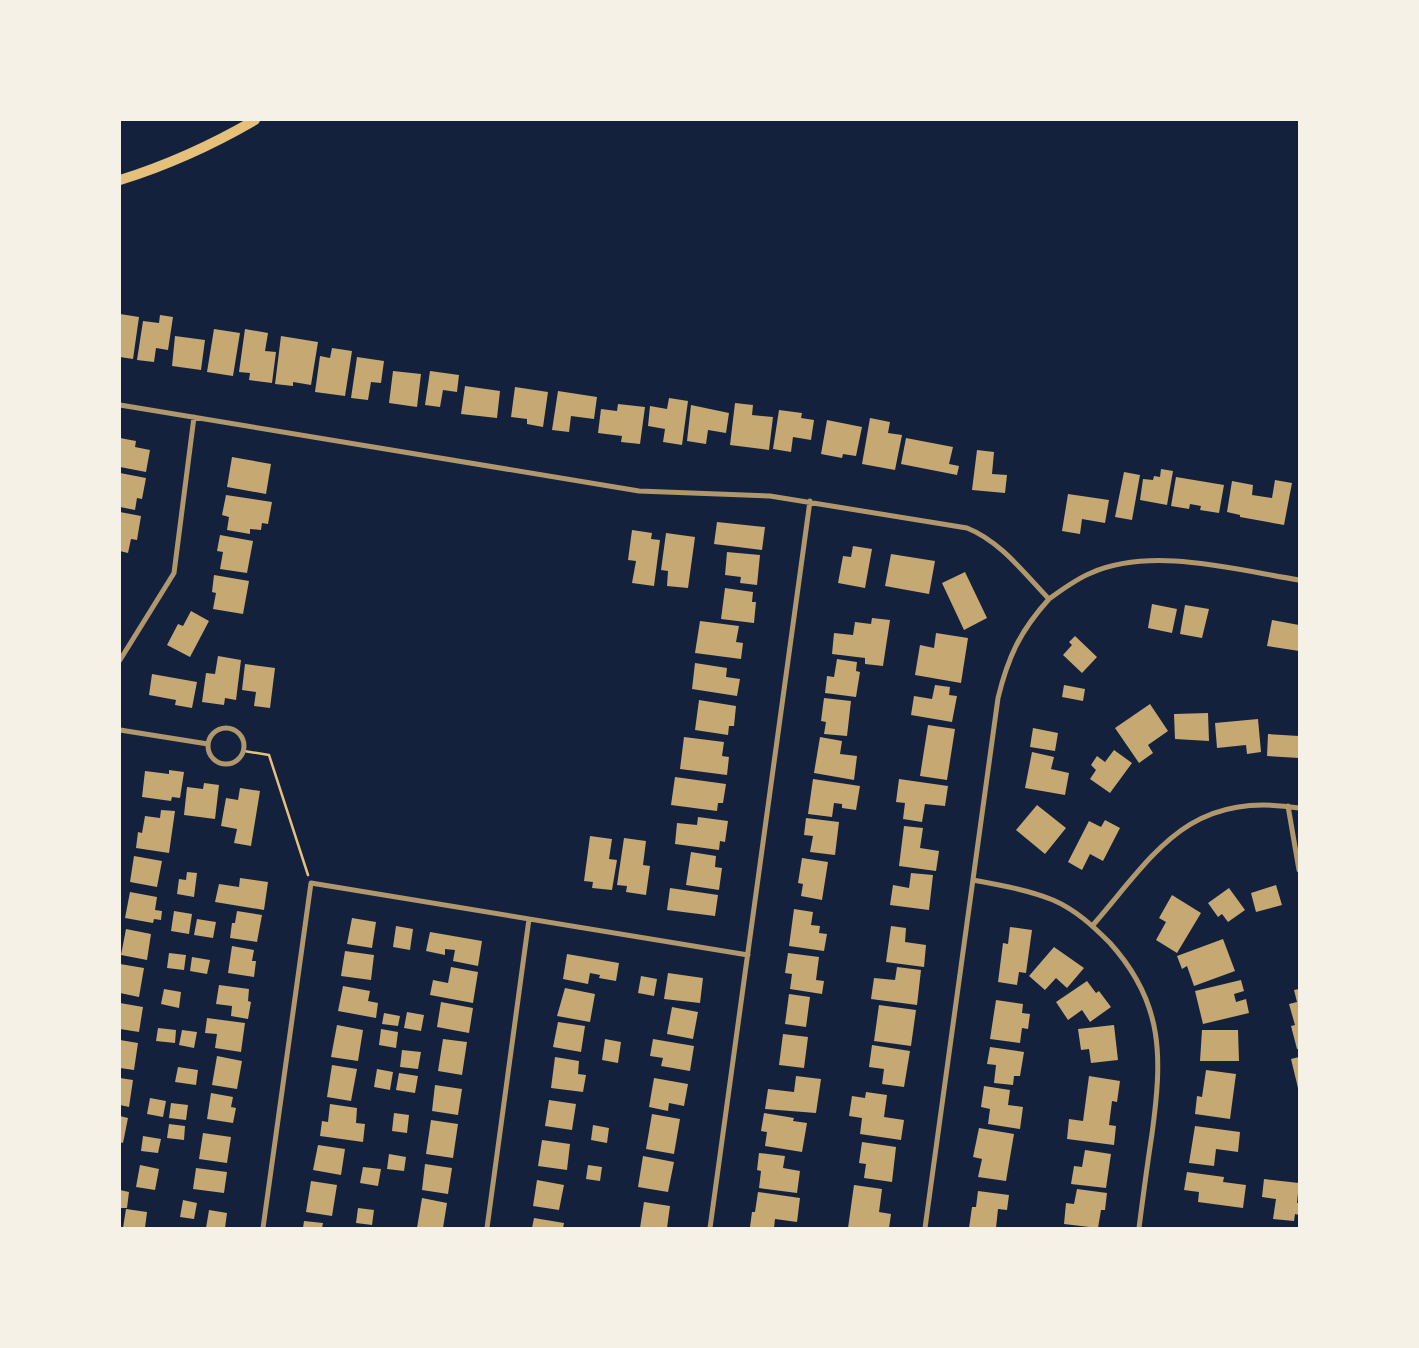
<svg xmlns="http://www.w3.org/2000/svg" width="1419" height="1348" font-family="Poppins,sans-serif">
<style>
.building{fill:#c6a872}
.lines{fill:none;stroke-linecap:round;stroke-linejoin:round}
.path{stroke:#e5c07b;stroke-width:2.5}
.minor{stroke:#b1986c;stroke-width:5}
.secondary{stroke:#e5c07b;stroke-width:10}
</style>
<rect width="100%" height="100%" fill="#14213d"/>
<!-- building -->
<path class="building" d="M120 314 139 317 133 359 120 357Z
M160 315 173 317 168 350 156 348 154 362 137 360 143 321 159 323Z
M214 329 240 333 233 376 207 372Z
M245 329 268 333 265 351 276 352 272 383 249 380 250 373 239 372Z
M175 336 205 340 201 370 172 366Z
M281 336 318 342 311 385 293 382V386L275 384Z
M332 348 352 351 345 396 315 392 320 356 330 358Z
M357 357 384 361 381 383 371 382 368 400 351 398Z
M393 371 421 374 417 407 389 403Z
M430 371 459 375 457 392 443 390 440 407 425 405Z
M465 386 500 391 497 418 461 414Z
M515 387 548 392 543 427 527 424V419L511 417Z
M558 391 597 397 594 419 571 416 569 432 552 430Z
M669 398 688 401 682 445 663 442 665 429 648 426 650 406 667 409Z
M735 403 753 405 752 415 773 417 769 450 730 445Z
M618 404 645 407 640 444 621 442 622 436 598 433 601 409 617 411Z
M691 405 729 413 726 433 708 430 706 444 687 441Z
M779 410 802 413 801 418 814 420 811 440 793 437 791 452 773 449Z
M870 418 890 422 888 433 902 435 895 470 862 464Z
M827 420 862 427 856 456 843 454 842 458 821 454Z
M120 438 136 441 135 447 150 450 146 472 120 467Z
M906 438 953 447 949 464 959 466 957 475 901 464Z
M977 450 994 452 992 474 1007 475 1005 493 972 490Z
M232 457 271 464 266 494 227 487Z
M1161 469 1173 471 1167 505 1140 500 1143 479 1153 480 1154 476 1160 477Z
M1124 472 1140 475 1132 520 1115 517Z
M120 473 146 478 142 499 137 498 135 510 120 507Z
M1176 477 1224 485 1219 513 1200 510 1201 506 1190 504 1189 509 1171 506Z
M1275 480 1292 483 1284 525 1240 517V515L1227 512 1232 481 1253 485 1252 495 1272 498Z
M1068 494 1109 500 1105 523 1082 519 1080 534 1062 531Z
M226 495 272 502 268 524 262 523 261 530 250 529V534L227 530 229 517 222 515Z
M120 512 141 516 137 540 131 539 128 553 120 551Z
M717 522 765 527 762 550 714 544Z
M632 530 652 533 651 539 660 540 654 586 632 583 636 561 628 560Z
M666 533 695 537 688 588 667 586 668 571 661 570Z
M220 535 253 541 247 573 220 569 223 552 217 551Z
M853 546 872 549 865 588 838 583 843 556 851 557Z
M727 552 760 555 757 585 740 583 741 577 725 575Z
M891 554 935 561 929 594 885 586Z
M965 572 987 618 964 630 942 583Z
M214 575 249 581 243 614 213 609 216 593 212 592Z
M725 588 753 592 752 602H756L754 623 721 619Z
M1152 604 1177 609 1172 633 1148 628Z
M1185 605 1209 609 1202 638 1180 634Z
M191 611 209 621 190 657 167 645 178 624 183 626Z
M872 618 890 620 883 666 865 664V658L832 654 834 633 853 635 855 622 871 624Z
M1272 620 1299 625V651L1267 646Z
M700 621 739 626 736 642 743 643 741 659 695 653Z
M936 633 968 638 961 683 915 675 920 645 934 648Z
M1075 636 1097 657 1082 673 1063 655 1072 645 1069 642Z
M218 656 241 660 236 700 225 698 224 705 202 702 206 673 215 674Z
M837 659 857 662 856 671 860 672 856 697 825 693 827 676 834 677Z
M695 663 727 668 726 677 740 679 737 696 692 689Z
M245 664 275 668 270 708 254 706 256 692 242 690Z
M152 674 197 682 192 708 175 705 176 700 149 695Z
M935 685 950 687 949 695 957 696 952 722 911 715 914 696 932 699Z
M1064 685 1085 689 1083 701 1062 697Z
M824 698 851 701 847 736 824 734 826 722 821 721Z
M699 700 736 706 734 726H729L728 735 695 730Z
M1150 704 1168 731 1148 745 1153 753 1139 763 1115 728Z
M1208 713 1209 741 1175 739 1174 714Z
M1258 719 1261 752 1247 754 1246 745 1217 748 1215 723Z
M928 725 955 729 947 780 920 776Z
M1033 728 1058 733 1055 751 1030 747Z
M1268 734 1299 736V758L1267 756Z
M684 737 724 742 722 756 729 757 727 775 680 769Z
M820 737 842 741 840 754 857 756 854 780 814 773Z
M1114 750 1132 763 1110 793 1090 779 1096 770 1091 765 1097 756 1105 762Z
M1032 752 1054 757 1051 769 1069 773 1065 795 1025 788Z
M169 770 184 772 180 798 172 797 171 801 142 797 145 771 169 774Z
M675 777 726 784 723 803H718L717 811 671 805Z
M813 779 860 786 856 810 842 808V804L834 803 832 817 808 814Z
M899 779 948 786 945 806 925 804 922 822 903 819 905 803 896 802Z
M204 783 219 785 215 819 184 815 187 787 203 789Z
M240 788 260 791 251 846 234 843 237 829 221 826 226 798 238 800Z
M1037 805 1066 828 1045 854 1016 830Z
M161 810 175 811 169 853 136 848 138 832 142 833 145 816 160 818Z
M698 817 728 821 725 842 720 841 719 850 675 844 677 823 697 825Z
M806 818 839 822 835 855 810 852 813 836 804 835Z
M1105 820 1120 828 1103 861 1090 854 1082 870 1068 862 1089 821 1101 827Z
M904 826 923 828 920 848 939 851 936 871 899 866Z
M590 836 612 839 609 859 617 860 612 890 592 888 593 882 584 881Z
M624 838 646 841 643 865 650 866 646 895 626 892 627 886 617 885Z
M691 852 716 856 715 867 722 868 719 890 686 885Z
M134 856 162 861 157 887 130 882Z
M802 858 828 862 822 900 801 896 803 884 798 883Z
M187 872 197 873 194 897 177 894 179 879 186 880Z
M911 873 933 875 929 910 890 905 893 885 909 888Z
M240 878 268 882 264 910 215 902 219 884 239 887Z
M1276 885 1282 905 1256 912 1251 893Z
M670 888 718 895 715 916 667 910Z
M1229 888 1245 910 1228 922 1222 914 1218 917 1208 903Z
M130 892 157 897 155 910 162 911 161 920 154 919 153 923 125 918Z
M1172 895 1201 913 1177 953 1156 940 1166 922 1159 918Z
M794 909 813 912 811 925 820 926 819 933 827 934 824 951 789 946Z
M174 911 192 914 189 934 171 931Z
M237 911 262 915 257 942 230 938 232 923H235Z
M352 918 376 922 372 948 347 944Z
M197 919 216 922 213 938 194 935Z
M396 926 413 929 410 950 393 947Z
M891 926 906 928 905 942 926 945 924 967 886 962Z
M1010 927 1032 930 1026 973 1019 972 1017 985 998 982 1003 943 1008 944Z
M126 929 151 934 147 960 121 955Z
M430 932 482 941 478 966 453 961 455 950 445 949V955L426 951Z
M1223 939 1235 971 1194 986 1187 966 1182 969 1177 956Z
M232 946 254 950 252 961H256L254 977 228 973Z
M1054 947 1084 968 1067 988 1056 978 1045 990 1029 976Z
M345 951 374 955 371 980 341 976Z
M169 953 186 955 184 970 167 968Z
M788 953 819 957 816 980 824 981 822 994 790 989 792 974 785 973Z
M567 954 619 963 616 981 599 978 600 975 590 973 588 984 563 979Z
M192 957 210 960 207 974 190 971Z
M120 964 144 968 139 997 120 993Z
M451 967 478 972 473 1003 430 995 433 980 448 983Z
M897 967 921 970 917 1005 871 999 874 978 895 980Z
M668 973 703 978 700 1003 664 999Z
M641 976 657 979 654 996 638 993Z
M1241 980 1244 991 1234 994 1236 1002 1246 999 1249 1013 1203 1024 1195 991Z
M1087 981 1096 993 1099 991 1111 1007 1090 1022 1082 1010 1068 1020 1056 1002Z
M219 985 249 989 248 1001 251 1002 248 1019 231 1016 232 1006 216 1004Z
M343 986 370 991 368 1001 378 1003 376 1018 338 1011Z
M565 988 595 994 590 1022 557 1016Z
M164 989 181 992 179 1008 161 1004Z
M1299 989V1049H1297L1291 1026 1295 1025 1289 1004 1297 1002 1294 990Z
M789 994 810 997 806 1027 785 1024Z
M996 1000 1023 1004 1022 1013 1030 1014 1028 1029 1022 1028 1020 1043 990 1039Z
M441 1002 473 1008 469 1033 437 1027Z
M120 1003 143 1007 139 1032 120 1029Z
M879 1005 916 1010 911 1046 874 1041Z
M672 1007 698 1012 693 1039 667 1034Z
M407 1012 424 1015 421 1031 404 1028Z
M384 1013 400 1016 398 1026 382 1024Z
M207 1018 245 1023 241 1052 215 1048 217 1034 205 1033Z
M558 1022 585 1026 581 1052 553 1047Z
M337 1025 363 1030 358 1061 331 1057Z
M1114 1025 1118 1060 1091 1063 1089 1049 1081 1050 1078 1029Z
M158 1028 176 1030 175 1043 156 1041Z
M381 1029 398 1032 396 1048 379 1045Z
M182 1030 197 1032 194 1048 179 1045Z
M1202 1030H1238L1239 1061H1200Z
M783 1034 808 1037 804 1068 779 1065Z
M443 1039 467 1042 462 1075 438 1071Z
M605 1039 621 1042 618 1063 602 1060Z
M653 1039 694 1046 690 1071 661 1066 663 1058 650 1056Z
M120 1040 138 1043 134 1070 120 1068Z
M872 1045 910 1051 904 1087 882 1084 884 1069 869 1067Z
M990 1047 1024 1052 1020 1076H1014L1013 1085 994 1083 996 1065 987 1064Z
M402 1050 421 1052 418 1069 400 1067Z
M217 1056 242 1061 237 1089 212 1085Z
M555 1057 579 1061 578 1074 586 1075 583 1092 551 1088Z
M1299 1057V1088H1298L1291 1059Z
M332 1065 357 1069 351 1101 327 1097Z
M178 1067 198 1070 196 1085 175 1082Z
M377 1069 393 1072 390 1090 374 1087Z
M1206 1070 1236 1074 1230 1119 1195 1114 1197 1096 1202 1097Z
M399 1073 418 1076 415 1093 396 1090Z
M796 1076 821 1079 816 1113 765 1109 768 1089 794 1092Z
M1089 1076 1120 1081 1117 1102 1112 1101 1109 1125 1116 1126 1114 1145 1067 1139 1069 1119 1083 1121Z
M120 1078 133 1080 129 1107 120 1105Z
M654 1078 688 1084 684 1106 669 1103 668 1111 649 1107Z
M435 1085 462 1089 458 1115 432 1111Z
M984 1086 1010 1090 1008 1105 1023 1107 1020 1129 988 1124 990 1109 981 1107Z
M866 1092 887 1095 884 1117 904 1120 901 1140 860 1134 862 1118 849 1116 852 1096 865 1098Z
M211 1093 233 1097 231 1107 236 1108 233 1123 207 1119Z
M150 1098 166 1101 163 1117 147 1114Z
M549 1100 576 1104 572 1130 545 1126Z
M171 1103 188 1105 186 1120 169 1118Z
M330 1104 357 1108 356 1123 365 1124 363 1142 320 1136 322 1121 328 1122Z
M394 1113 409 1115 407 1133 392 1131Z
M764 1113 794 1118 793 1121 807 1123 802 1152 765 1146 767 1132 761 1131Z
M652 1114 680 1119 674 1154 646 1149Z
M120 1116 128 1118 123 1143 120 1142Z
M431 1120 458 1124 453 1158 426 1154Z
M169 1124 185 1126 184 1140 167 1138Z
M593 1125 609 1128 607 1143 591 1140Z
M1195 1126 1240 1132 1238 1152 1216 1149 1214 1166 1189 1163Z
M979 1128 1014 1134 1006 1181 978 1177 982 1159 973 1157Z
M203 1133 231 1137 227 1163 199 1159Z
M143 1136 161 1139 158 1153 141 1151Z
M542 1140 570 1144 567 1170 538 1166Z
M862 1142 896 1147 892 1182 864 1178 866 1164 859 1163Z
M318 1145 345 1149 341 1175 313 1170Z
M1085 1150 1111 1154 1106 1188 1071 1184 1074 1166 1082 1167Z
M759 1153 785 1156 783 1168 800 1171 797 1193 759 1188 761 1171 757 1170Z
M389 1154 406 1157 404 1171 387 1169Z
M643 1156 674 1162 668 1192 638 1187Z
M425 1164 452 1168 448 1194 422 1190Z
M140 1165 159 1169 155 1190 136 1187Z
M588 1165 602 1167 600 1181 586 1179Z
M363 1167 381 1169 378 1186 360 1183Z
M196 1168 227 1172 224 1193 193 1189Z
M1187 1172 1224 1177 1223 1182 1246 1185 1243 1208 1198 1202 1199 1192 1184 1190Z
M1264 1179 1299 1183 1297 1203H1299V1215L1295 1214 1294 1221 1273 1219 1276 1199 1262 1197Z
M537 1180 564 1185 559 1210 533 1206Z
M311 1181 337 1185 332 1216 306 1212Z
M854 1185 882 1189 879 1212 891 1214 889 1228H848Z
M1077 1189 1107 1193 1105 1210H1101L1098 1228 1064 1224 1066 1203 1074 1204Z
M120 1190 129 1192 127 1208H120Z
M978 1191 1009 1195 1007 1210 998 1209 996 1228H969L972 1207H976Z
M758 1192 800 1198 797 1222 775 1219 774 1228 750 1227 752 1212H755Z
M422 1198 447 1203 443 1228H417Z
M183 1200 197 1203 194 1219 180 1217Z
M644 1202 670 1206 667 1228H640Z
M358 1208 374 1210 372 1225 356 1223Z
M126 1209 147 1212 145 1228H123Z
M209 1210 227 1213 225 1228H206Z
M534 1218 564 1223 563 1228H532Z
M304 1221 323 1223 322 1228H303Z"/>
<g class="lines">
<!-- path -->
<path class="path" d="M244 751 269 755 308 875"/>
<!-- minor -->
<path class="minor" d="M120 405 639 491 770 496 967 528C1000 541 1024 573 1049 599 1063 589 1076 579 1091 573 1152 546 1236 570 1299 580
M120 660 174 573 194 417
M208 746a18 18 0 1 1 36 0a18 18 0 1 1-36 0Z
M120 730 208 744
M1288 806 1299 870
M973 880C1000 885 1028 890 1053 900 1076 910 1093 926 1110 943 1165 1004 1162 1059 1152 1134 1147 1166 1143 1197 1139 1228
M1093 925C1157 851 1188 791 1299 808
M263 1228 311 883 748 955
M487 1228 529 919
M710 1228 810 501
M925 1228 998 698C1008 657 1020 631 1049 599"/>
<!-- secondary -->
<path class="secondary" d="M120 180C168 165 212 145 255 120"/>
</g>
<!-- border -->
<rect width="1419" height="1348" fill="none" stroke="#f6f1e7" stroke-width="242"/>
</svg>
